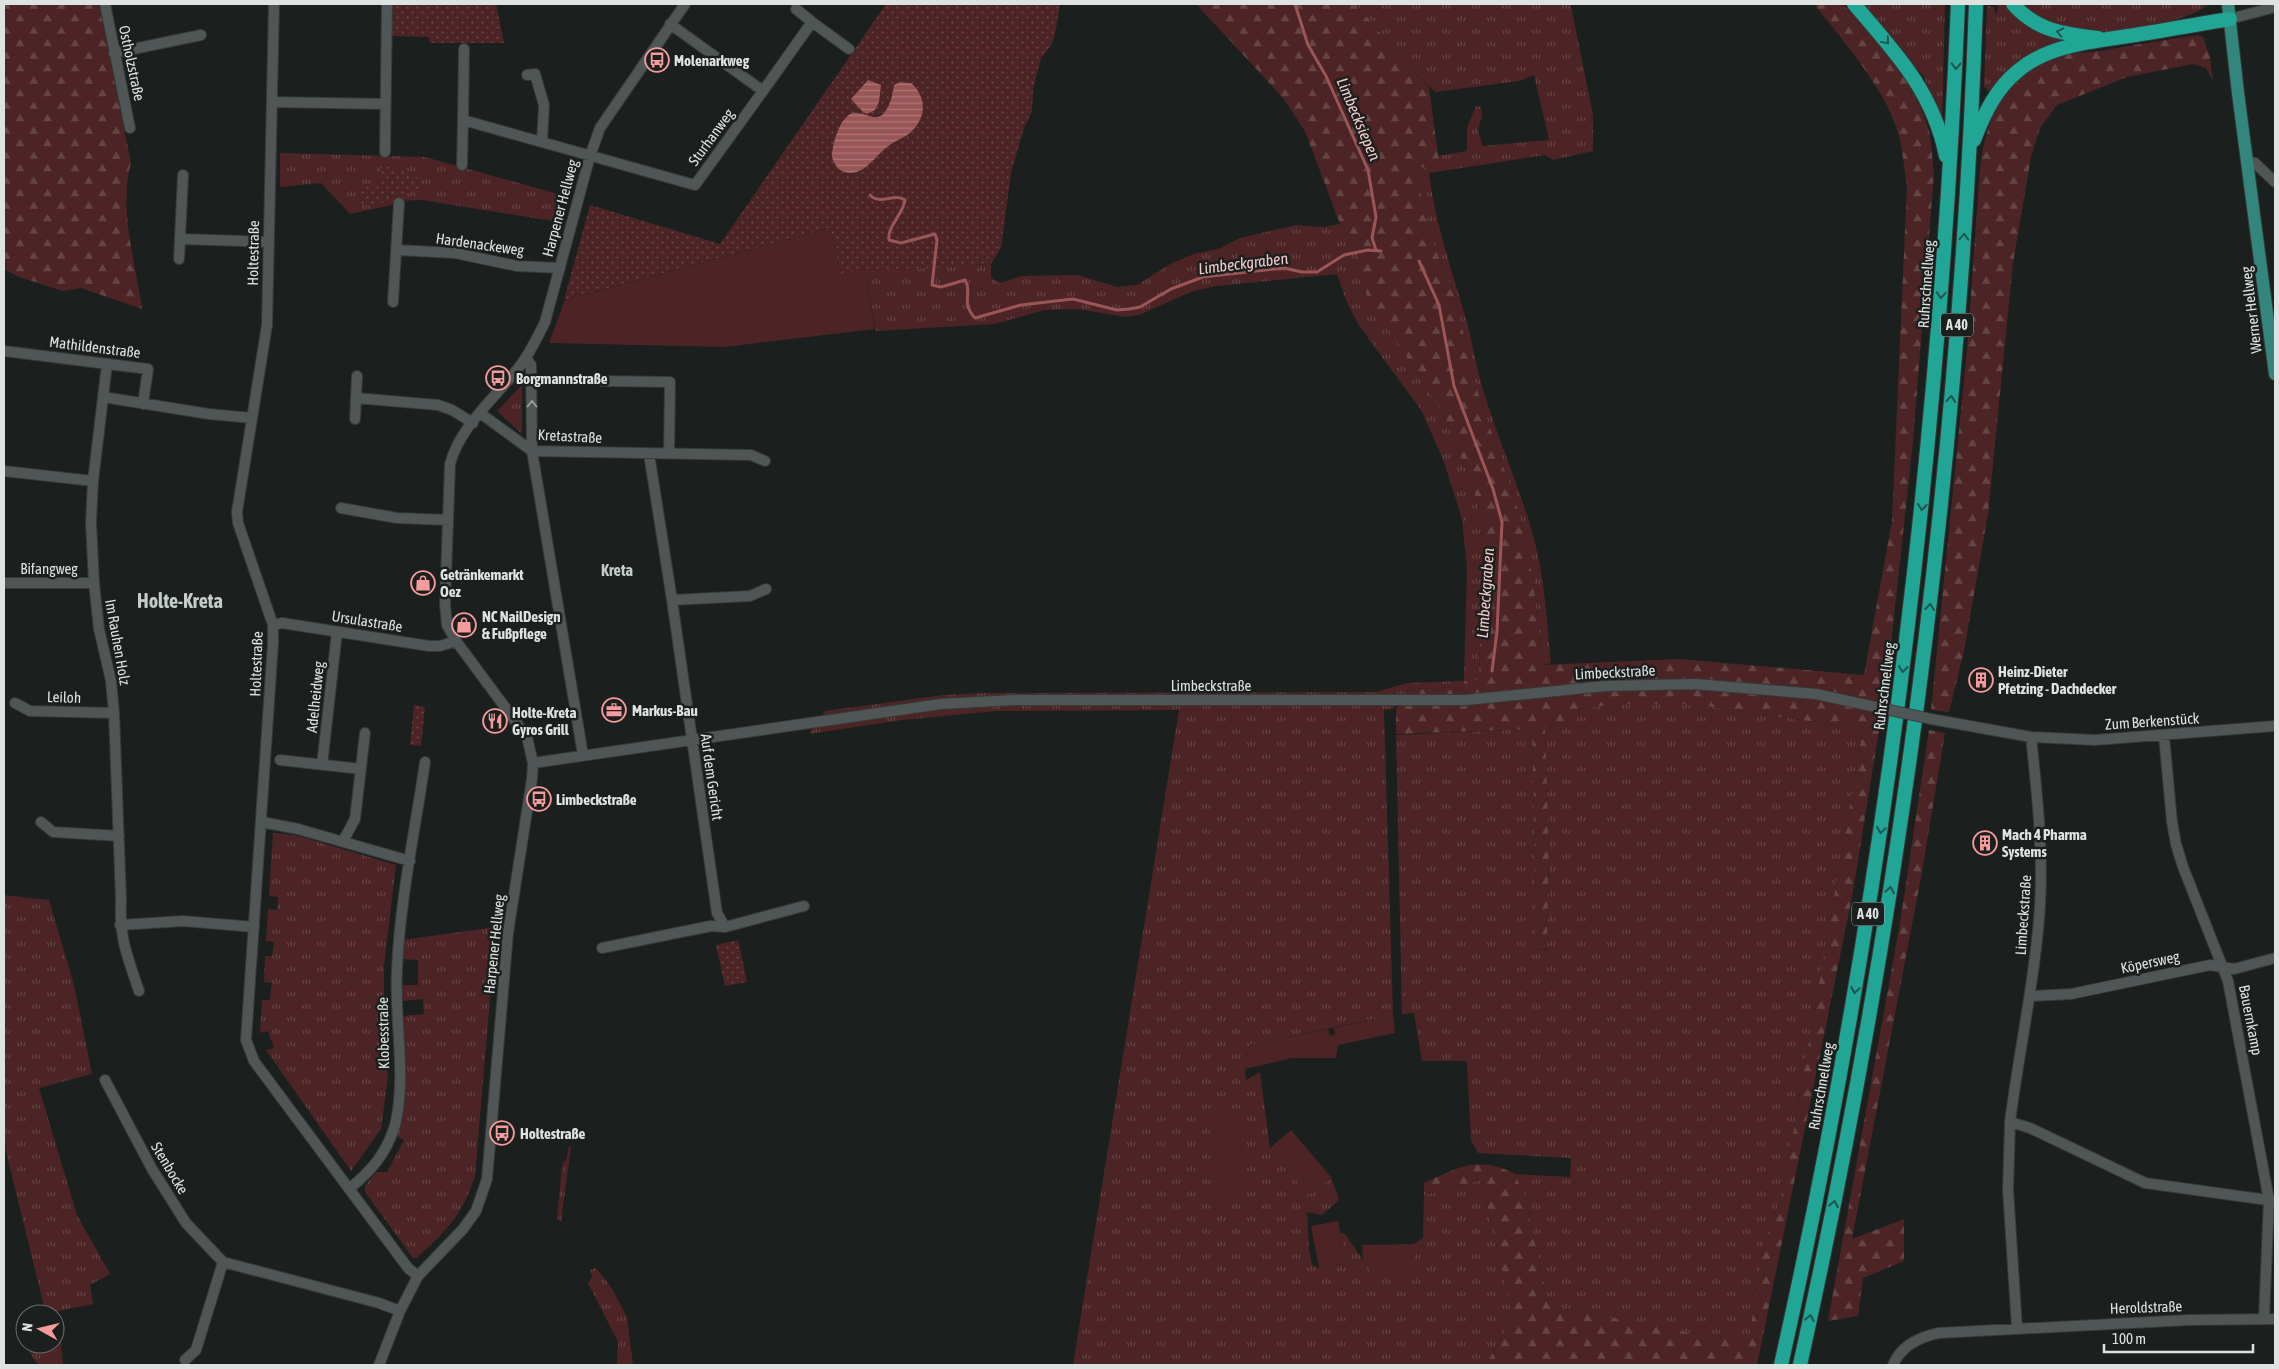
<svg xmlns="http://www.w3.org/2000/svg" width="2279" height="1369" font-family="'Asap Condensed',sans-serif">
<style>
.grass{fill:url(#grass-tufts)}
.forest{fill:url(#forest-firs)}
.park{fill:url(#park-dots);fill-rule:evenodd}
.garden{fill:#4c2425}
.water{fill:url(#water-rules)}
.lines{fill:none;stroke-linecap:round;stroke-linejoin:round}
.stream{stroke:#9a5657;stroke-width:3}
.minor-casing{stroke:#363a39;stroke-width:12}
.major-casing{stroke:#363a39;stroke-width:14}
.highway-casing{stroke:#363a39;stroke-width:16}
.minor{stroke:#4f5655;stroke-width:10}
.major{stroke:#33867c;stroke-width:12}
.highway{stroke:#21a696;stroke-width:14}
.minor-bridge-casing{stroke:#363a39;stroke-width:12;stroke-linecap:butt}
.minor-bridge{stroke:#4f5655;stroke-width:10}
.oneway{stroke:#1d564f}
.oneway2{stroke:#969c9b}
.labels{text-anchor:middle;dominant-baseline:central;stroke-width:5;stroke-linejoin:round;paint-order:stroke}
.shield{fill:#1b201f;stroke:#a4a8a7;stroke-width:1}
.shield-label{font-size:14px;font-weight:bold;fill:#dee2e1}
.poi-label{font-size:15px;font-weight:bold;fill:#dee2e1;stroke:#1b201f;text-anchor:start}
.street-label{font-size:15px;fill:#dee2e1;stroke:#1b201f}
.water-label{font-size:16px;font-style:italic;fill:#f4c9c9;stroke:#1b201f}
.neighbourhood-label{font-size:16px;font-weight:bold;fill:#c4ccca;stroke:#1b201f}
.district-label{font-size:20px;font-weight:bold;fill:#c4ccca;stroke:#1b201f}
</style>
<defs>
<pattern id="grass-tufts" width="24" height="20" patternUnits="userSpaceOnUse" patternTransform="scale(1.25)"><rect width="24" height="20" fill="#4c2425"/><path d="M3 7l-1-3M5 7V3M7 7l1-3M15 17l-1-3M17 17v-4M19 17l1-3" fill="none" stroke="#654444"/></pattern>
<pattern id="forest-firs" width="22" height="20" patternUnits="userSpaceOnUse" patternTransform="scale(1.25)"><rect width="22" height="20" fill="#4c2425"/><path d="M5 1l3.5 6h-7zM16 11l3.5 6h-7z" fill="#654444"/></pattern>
<pattern id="park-dots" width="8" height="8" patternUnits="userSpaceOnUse" patternTransform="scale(1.25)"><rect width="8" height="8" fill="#4c2425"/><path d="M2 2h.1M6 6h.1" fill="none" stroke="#654444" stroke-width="1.8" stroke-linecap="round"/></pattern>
<pattern id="water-rules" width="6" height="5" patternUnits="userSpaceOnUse" patternTransform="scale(1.25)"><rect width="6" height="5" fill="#9a5657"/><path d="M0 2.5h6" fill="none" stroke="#ac7677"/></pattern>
</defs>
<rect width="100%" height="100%" fill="#1b201f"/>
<!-- grass -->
<path class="grass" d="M1356 4H1568L1571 6 1593 115V151L1553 160 1545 155 1429 173C1435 221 1450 266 1464 312 1472 337 1475 364 1483 389 1498 441 1522 491 1535 543 1545 582 1547 623 1551 663L1542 665 1533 578 1519 512 1477 389 1453 289 1435 249 1421 196 1418 162 1439 170 1438 156 1467 151V128L1476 106 1481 107 1482 116 1478 129 1482 146 1549 140 1534 75 1519 81 1435 92 1402 60Z
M1861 4H1945L1942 124 1924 77Z
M1993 4H2006C2020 26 2046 37 2071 40 2027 54 2020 58 1990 93L1984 86 1987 5 1993 7 1997 15 1998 6Z
M2020 4H2209C2189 23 2110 34 2082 31 2071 30 2056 26 2045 22 2036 18 2028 9 2020 4Z
M280 153 425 157 565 196 559 222 422 200 397 201 396 204 350 214 321 183 280 187Z
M1340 224 1363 245 1354 263 1367 295 1443 413 1473 488 1482 521 1479 680 1465 687 1409 689 1393 709 1384 710 1393 1015 1249 1045 1245 1069 1246 1080 1260 1072 1270 1148 1309 1195 1331 1177 1339 1200 1322 1215 1307 1212 1309 1249 1312 1265 1319 1268 1346 1263 1340 1233 1345 1234 1372 1273H1413L1414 1244 1423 1238 1424 1195 1481 1180 1513 1317 1489 1359 1480 1365H1073L1179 710 996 711 902 720 809 734 825 711 943 695 984 693 1376 692 1407 683 1464 681 1467 568 1462 519 1443 459 1421 410 1358 324 1346 300 1337 274 1217 286 1193 291 1139 315 1125 317 1078 309 1045 310 994 324 876 331 865 271 991 264V278L1000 283 1021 276 1078 275 1117 287 1137 285 1172 263 1194 254 1221 248 1240 238 1296 225 1323 227Z
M522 385V434L497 411Z
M1619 704H1692L1863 729 1786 1174 1780 1202 1764 1244 1748 1345 1549 1306 1525 1197 1515 1174 1570 1177 1571 1158 1478 1153 1471 1140 1467 1061H1422L1414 1013 1402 1014 1396 735 1532 729 1537 949 1547 950 1549 847 1545 728 1565 724 1570 712 1578 709Z
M273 833 295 835 396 865 384 965V1040L388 1076 381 1129 351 1171 266 1050 274 1048 268 1031 260 1033 262 1000H270L272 983 264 982 265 956H272L274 942 266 941 268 909 277 910 278 897 269 896Z
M4 895 49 900 74 985 92 1074 39 1088 77 1215 110 1274 90 1285 93 1304 58 1311 63 1365H38L18 1334H25V1344H55V1314H46L4 1144Z
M496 927 475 1176C461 1218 448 1228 417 1258H413L365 1192V1186L376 1172H387L404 1140 397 1136 404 1102 403 1016 424 1014 423 999 403 1001 401 985H418V960L402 959V940Z
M569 1146 571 1147 561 1222 557 1218 562 1166 564 1161H566Z
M596 1268 611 1287 627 1317 633 1365H617L618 1342 588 1283 592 1277 590 1270Z"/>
<!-- forest -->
<path class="forest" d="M4 4H99L131 163C118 207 136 265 142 309L81 288 63 291 19 277 4 269Z
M1196 4H1356L1402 60 1429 87 1440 170 1429 173 1418 163 1421 196 1435 249 1453 289 1477 389 1519 512 1533 578 1542 665 1679 659 1864 675 1892 521 1907 185C1904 169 1903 151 1899 136 1887 90 1842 40 1814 4H1843C1876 42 1916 81 1929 131 1932 144 1932 159 1934 173L1913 442 1887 681 1852 897 1757 1365H1480L1489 1359 1513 1317 1481 1180 1424 1195V1183C1460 1167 1477 1155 1515 1174L1525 1197 1549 1306 1748 1344 1764 1244 1780 1202 1786 1174 1863 729 1692 704H1619L1578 709 1570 712 1566 724 1545 728 1549 847 1547 949H1537L1532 729 1396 734V709L1409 689 1465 687 1464 681 1479 680 1482 521 1473 488 1443 413 1367 296 1354 263 1363 245 1340 224 1305 131 1283 98Z
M2198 35 2203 37 2210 57 2213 81 2206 68 2193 64 2127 77 2057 105 2040 128 2031 157 2013 263 1988 514 1964 651 1949 712 1931 710 1967 350 1980 168C1985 125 2002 76 2047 59 2062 53 2083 53 2100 51 2132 45 2165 40 2198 35Z
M1929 730 1945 733 1922 872 1852 1239 1904 1219V1261L1863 1278 1858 1316 1828 1321 1900 923Z"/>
<!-- park -->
<path class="park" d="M392 4H496L504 43H430L429 37 392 36Z
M886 4H1060L1055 35 1050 47 1041 58 1033 89 1032 111 1024 128 1011 173 1001 248 991 264 841 274 830 228 564 300 590 205 720 244ZM900 82 911 83 910 133C903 137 893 141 886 148 874 159 867 169 851 174L832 157 834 149 856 113C882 122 892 112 894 85Z
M388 166 411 173 422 181 419 192 401 194 375 207 362 204 359 195 363 188 382 182 381 168Z
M414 705 425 707 421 746 410 745Z
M738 940 747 982 725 986 716 945Z"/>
<!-- garden -->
<path class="garden" d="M830 228 841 273 865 271 875 329 725 347 549 343 565 300Z
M1393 1015 1395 1033 1338 1045 1336 1058H1292L1245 1069 1249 1045 1328 1029 1330 1036 1335 1034 1334 1028Z
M1210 1113H1240L1241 1202H1211Z
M1291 1130 1331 1177 1309 1195 1270 1148Z
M1338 1221 1346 1263 1319 1268 1311 1226Z
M1414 1244V1273H1372L1363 1260 1362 1245Z"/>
<!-- water -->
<path class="water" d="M868 80 881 85 879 102 875 110 867 114 863 112 851 99Z
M900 82 911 83C927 97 927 118 910 133 904 138 894 141 887 147 873 158 861 181 840 170 837 167 833 162 832 157 832 145 840 116 853 113 863 111 874 122 883 114 890 108 893 93 894 85Z"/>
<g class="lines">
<!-- stream -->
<path class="stream" d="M1295 4 1308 45 1326 76 1368 170 1376 217 1372 238 1376 250
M870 195C880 206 894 192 905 200 903 215 887 226 889 240L901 243 935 234 937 240 932 285 941 287 965 280C973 292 960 302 975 318L1021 305 1073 299 1117 310 1129 309 1140 307 1171 289 1203 277 1284 268 1302 272H1317L1344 255 1368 250 1381 251
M1419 261 1439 305 1454 386 1493 489 1502 522 1497 631 1492 671"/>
<!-- minor casing -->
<g class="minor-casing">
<path id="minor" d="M105 4 130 128
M274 4 267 325 237 512 238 523 273 625V643L246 1040 254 1061 408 1268 418 1276
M796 9 812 22
M2230 19 2275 7
M464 49 463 120 695 185 763 91 670 24
M114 53 201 35
M527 75 535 74 544 105 542 142
M763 91 812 22 849 49
M272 102 386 104
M385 152 387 4
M2248 162 2255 163 2275 182
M462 165 463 120
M181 239 269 242
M397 250 455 253 517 266 560 268
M179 259 183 175
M393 302 399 203
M4 351 148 369 143 404
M526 358 531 365 532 451 583 755
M107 364 93 481 91 522 94 583 99 629 111 681 114 713 121 899C119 938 127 955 139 991
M601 381 670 382 669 453
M103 397 209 414 252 418
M356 398 438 405 452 410 473 423
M480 413 532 451 751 455 765 461
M355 419 357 376
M649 454 672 600 717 913 725 927
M4 471 93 481
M341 508 397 518 448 520
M4 583H94
M672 600 750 596 766 589
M273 625 282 623 429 646H440L456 641
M15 703 30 711 114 713
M1931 719 2031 737 2095 740 2275 726
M2164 736 2172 822 2176 844 2183 867 2228 981 2269 1200 2264 1318
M2031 737C2038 801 2045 865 2038 930 2032 994 2018 1058 2010 1122L2030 1128 2145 1183 2275 1201
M280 760 361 769
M533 763 941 704 1014 700H1466L1605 686 1695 684 1816 694 1862 704
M322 765 337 632
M41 822 53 832 119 836
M262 822 298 829 410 861
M343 841 355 819 365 733
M120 925 183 921 254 927
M602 948 711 926 725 927 804 906
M2030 996 2071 994 2210 965 2234 969 2275 958
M105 1080 152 1169 186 1223 223 1262 379 1303 400 1311
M2010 1122 2008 1190 2017 1328
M349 1189C371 1171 387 1153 395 1125 407 1077 394 1019 397 969 400 900 415 831 425 762
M185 1360 196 1350 223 1262
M379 1365 400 1311 418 1276 463 1229 476 1211 487 1179 508 933 532 779 533 763 527 737 456 641 447 625 445 604 450 464C460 426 496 397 520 366 530 353 537 338 545 322L590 156 600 128 685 4
M1893 1365C1901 1346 1919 1337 1939 1333L2189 1320 2275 1319"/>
</g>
<!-- major casing -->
<g class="major-casing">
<path id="major" d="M2228 4 2238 93 2275 374"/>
</g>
<!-- highway casing -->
<g class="highway-casing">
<path id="highway" d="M1854 4C1895 52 1933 91 1946 156
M2013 4C2036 31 2065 34 2098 38
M1974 140C1984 114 1996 88 2019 70 2050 44 2097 41 2135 35 2167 30 2198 24 2230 19
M1781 1365C1881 918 1939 462 1958 4
M1800 1365C1899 918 1960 462 1976 4"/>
</g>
<!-- minor -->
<use href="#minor" class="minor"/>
<!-- major -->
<use href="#major" class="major"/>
<!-- highway -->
<use href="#highway" class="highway"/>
<!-- minor-bridge casing -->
<g class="minor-bridge-casing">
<path id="minor-bridge" d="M1862 704 1931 719"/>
</g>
<!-- minor-bridge -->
<use href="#minor-bridge" class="minor-bridge"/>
</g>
<!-- one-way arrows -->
<defs><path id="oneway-chevron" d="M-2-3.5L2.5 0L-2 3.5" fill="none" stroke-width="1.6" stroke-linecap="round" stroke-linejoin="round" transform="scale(1.25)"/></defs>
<g class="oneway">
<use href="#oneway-chevron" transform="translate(2060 32) rotate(-167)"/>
<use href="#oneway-chevron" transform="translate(1886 41) rotate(50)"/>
<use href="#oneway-chevron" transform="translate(1956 66) rotate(92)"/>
<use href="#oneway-chevron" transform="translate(1964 237) rotate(-86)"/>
<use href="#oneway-chevron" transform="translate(1941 295) rotate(94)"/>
<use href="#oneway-chevron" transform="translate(1951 399) rotate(-85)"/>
<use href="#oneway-chevron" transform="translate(1922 507) rotate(96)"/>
<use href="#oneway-chevron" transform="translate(1930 607) rotate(-83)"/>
<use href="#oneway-chevron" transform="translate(1903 669) rotate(97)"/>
<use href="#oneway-chevron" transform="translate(1881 830) rotate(98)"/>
<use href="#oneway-chevron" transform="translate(1890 890) rotate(-81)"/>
<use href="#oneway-chevron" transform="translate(1855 990) rotate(100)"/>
<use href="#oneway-chevron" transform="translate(1834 1204) rotate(-79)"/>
<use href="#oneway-chevron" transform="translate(1810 1318) rotate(-78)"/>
</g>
<use class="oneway2" href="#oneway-chevron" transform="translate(532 404) rotate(-90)"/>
<!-- icons -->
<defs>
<g id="bus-ring" transform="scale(1.25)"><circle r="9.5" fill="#1b201f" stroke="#f59b9c" stroke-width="1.5"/><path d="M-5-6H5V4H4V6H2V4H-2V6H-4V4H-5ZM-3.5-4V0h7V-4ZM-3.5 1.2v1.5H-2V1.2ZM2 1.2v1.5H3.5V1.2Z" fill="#f59b9c"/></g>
<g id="shop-ring" transform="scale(1.25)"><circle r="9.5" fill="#1b201f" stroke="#f59b9c" stroke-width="1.5"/><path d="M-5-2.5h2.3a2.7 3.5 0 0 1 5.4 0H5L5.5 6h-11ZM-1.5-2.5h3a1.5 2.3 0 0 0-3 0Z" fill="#f59b9c"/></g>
<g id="building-ring" transform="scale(1.25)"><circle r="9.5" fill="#1b201f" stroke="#f59b9c" stroke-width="1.5"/><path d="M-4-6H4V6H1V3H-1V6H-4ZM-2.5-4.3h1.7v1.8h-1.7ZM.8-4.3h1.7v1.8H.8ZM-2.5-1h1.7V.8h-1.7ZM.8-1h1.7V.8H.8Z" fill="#f59b9c"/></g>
<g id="office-ring" transform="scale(1.25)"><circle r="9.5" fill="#1b201f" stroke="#f59b9c" stroke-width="1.5"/><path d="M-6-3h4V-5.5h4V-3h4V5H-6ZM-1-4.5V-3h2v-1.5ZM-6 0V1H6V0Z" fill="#f59b9c"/></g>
<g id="restaurant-ring" transform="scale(1.25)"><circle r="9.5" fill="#1b201f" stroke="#f59b9c" stroke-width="1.5"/><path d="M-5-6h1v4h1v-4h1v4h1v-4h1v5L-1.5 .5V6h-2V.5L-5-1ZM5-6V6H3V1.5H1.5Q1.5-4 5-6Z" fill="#f59b9c"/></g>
</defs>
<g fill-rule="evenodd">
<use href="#bus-ring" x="657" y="60"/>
<use href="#bus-ring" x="498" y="378"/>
<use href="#shop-ring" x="423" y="583"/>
<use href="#shop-ring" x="464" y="625"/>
<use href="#building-ring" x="1981" y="680"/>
<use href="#office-ring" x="614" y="710"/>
<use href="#restaurant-ring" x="495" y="721"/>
<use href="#bus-ring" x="539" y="799"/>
<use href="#building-ring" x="1985" y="843"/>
<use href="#bus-ring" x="502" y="1133"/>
</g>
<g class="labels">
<!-- shield labels -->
<g class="shield">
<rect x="1941" y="313.5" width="32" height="23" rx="4"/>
<rect x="1852" y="902.5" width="32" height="23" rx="4"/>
</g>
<g class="shield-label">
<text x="1957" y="325">A 40</text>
<text x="1868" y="914">A 40</text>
</g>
<!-- poi labels -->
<g class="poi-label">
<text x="674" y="60">Molenarkweg</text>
<text x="516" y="378">Borgmannstraße</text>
<text x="440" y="574">Getränkemarkt<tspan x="440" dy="17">Oez</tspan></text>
<text x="482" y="616">NC NailDesign<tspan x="482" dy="17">&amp; Fußpflege</tspan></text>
<text x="1998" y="671">Heinz-Dieter<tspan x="1998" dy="17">Pfetzing - Dachdecker</tspan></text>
<text x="632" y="710">Markus-Bau</text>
<text x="512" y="712">Holte-Kreta<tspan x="512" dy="17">Gyros Grill</tspan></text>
<text x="556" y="799">Limbeckstraße</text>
<text x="2002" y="834">Mach 4 Pharma<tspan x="2002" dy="17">Systems</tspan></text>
<text x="520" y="1133">Holtestraße</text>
</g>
<!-- street labels -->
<g class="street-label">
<text transform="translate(132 63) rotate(78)">Ostholzstraße</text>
<text transform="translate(711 137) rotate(-54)">Sturhanweg</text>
<text transform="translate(560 208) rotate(-75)">Harpener Hellweg</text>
<text transform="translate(480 244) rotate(8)">Hardenackeweg</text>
<text transform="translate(253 253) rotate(-89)">Holtestraße</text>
<text transform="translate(1926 284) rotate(-86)">Ruhrschnellweg</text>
<text transform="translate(2251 310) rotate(-97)">Werner Hellweg</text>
<text transform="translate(95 347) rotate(7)">Mathildenstraße</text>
<text transform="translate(570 436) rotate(3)">Kretastraße</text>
<text x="49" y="568">Bifangweg</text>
<text transform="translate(367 621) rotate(9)">Ursulastraße</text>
<text transform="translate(118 642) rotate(80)">Im Rauhen Holz</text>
<text transform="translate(256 664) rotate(-88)">Holtestraße</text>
<text transform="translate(1615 672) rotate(-3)">Limbeckstraße</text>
<text x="1211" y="685">Limbeckstraße</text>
<text transform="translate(1884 686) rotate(-83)">Ruhrschnellweg</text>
<text transform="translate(64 697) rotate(2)">Leiloh</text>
<text transform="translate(315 697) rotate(-84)">Adelheidweg</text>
<text transform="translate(2152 721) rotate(-4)">Zum Berkenstück</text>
<text transform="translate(712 777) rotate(82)">Auf dem Gericht</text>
<text transform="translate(2023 915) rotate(-86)">Limbeckstraße</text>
<text transform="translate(494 944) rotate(-84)">Harpener Hellweg</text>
<text transform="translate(2150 962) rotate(-12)">Köpersweg</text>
<text transform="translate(2251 1020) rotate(79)">Bauernkamp</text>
<text transform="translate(383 1033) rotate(-91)">Klobesstraße</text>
<text transform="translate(1821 1086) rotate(-80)">Ruhrschnellweg</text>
<text transform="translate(170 1168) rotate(59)">Stenbocke</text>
<text transform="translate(2146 1307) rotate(-2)">Heroldstraße</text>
</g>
<!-- water labels -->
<g class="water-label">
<text transform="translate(1359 119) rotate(67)">Limbecksiepen</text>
<text transform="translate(1243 263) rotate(-7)">Limbeckgraben</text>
<text transform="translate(1485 593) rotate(-86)">Limbeckgraben</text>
</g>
<!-- neighbourhood labels -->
<g class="neighbourhood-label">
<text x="617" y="570">Kreta</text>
</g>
<!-- district labels -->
<g class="district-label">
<text x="180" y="600">Holte-Kreta</text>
</g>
</g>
<!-- border -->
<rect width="2279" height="1369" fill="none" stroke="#dee2e1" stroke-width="10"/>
<!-- north arrow -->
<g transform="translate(40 1329) rotate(278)"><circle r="24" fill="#1b201f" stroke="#696e6d"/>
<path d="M0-4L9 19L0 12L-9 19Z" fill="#f59b9c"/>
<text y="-8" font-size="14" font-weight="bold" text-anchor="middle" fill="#dee2e1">N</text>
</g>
<!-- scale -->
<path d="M2104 1344v8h149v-8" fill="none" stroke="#dee2e1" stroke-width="2.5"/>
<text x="2112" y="1344" font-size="15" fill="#dee2e1" stroke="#1b201f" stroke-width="4" paint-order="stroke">100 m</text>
</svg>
